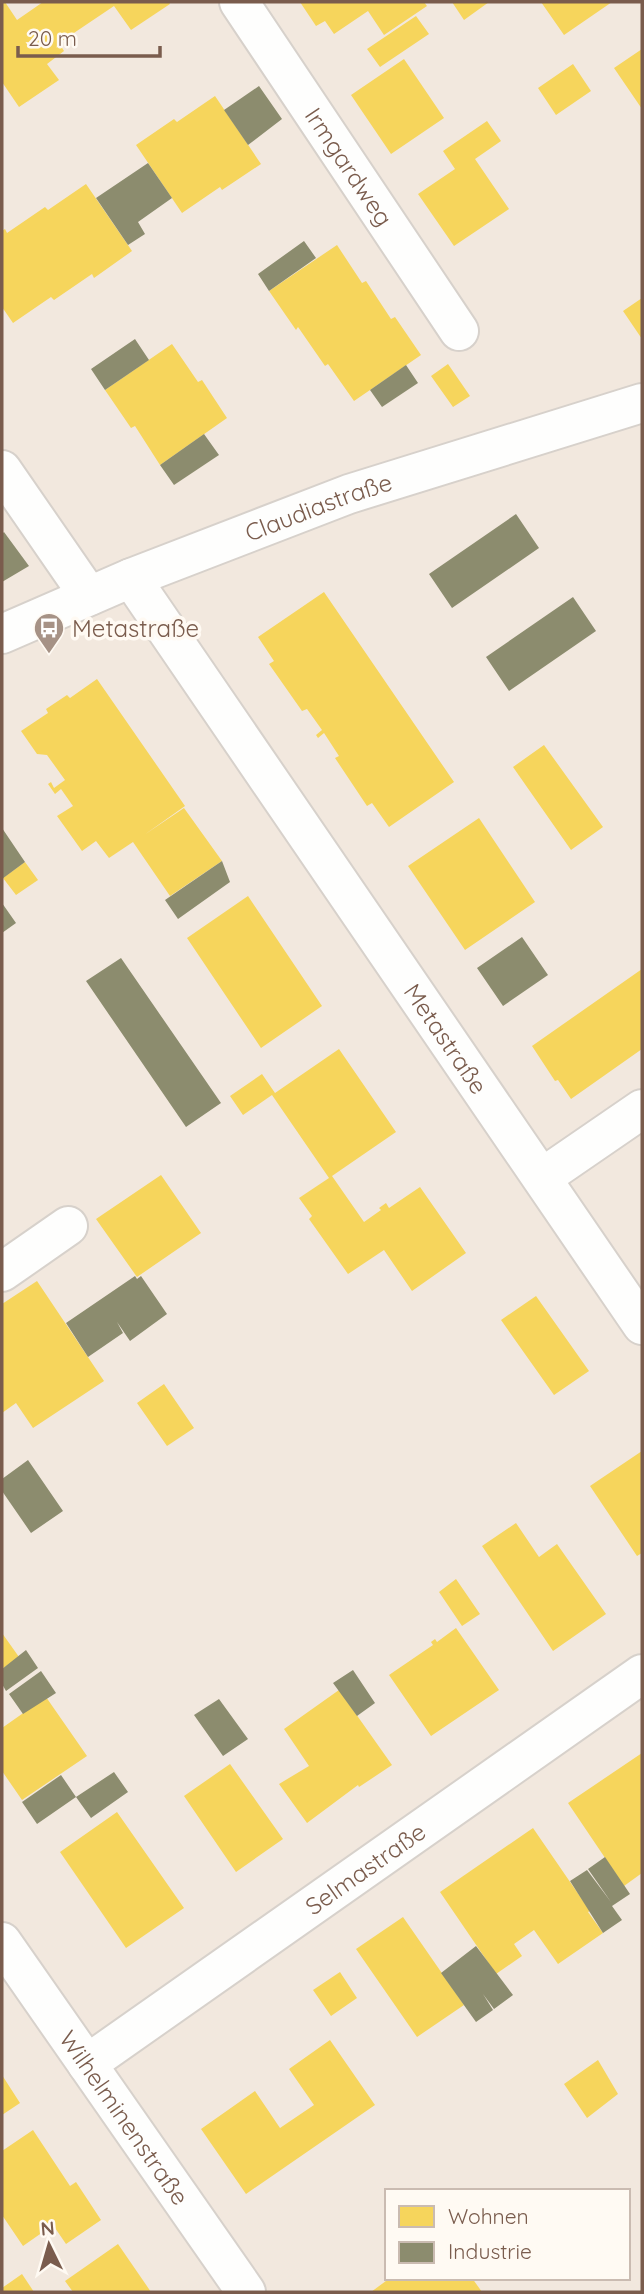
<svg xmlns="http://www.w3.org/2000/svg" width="644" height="2294" font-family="Quicksand,sans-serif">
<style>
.residential{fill:#f2e8de;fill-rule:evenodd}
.homes{fill:#f6d55c}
.industry{fill:#8c8c6e}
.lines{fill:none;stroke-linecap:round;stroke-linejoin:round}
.minor-casing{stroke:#d7d1cb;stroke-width:42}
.minor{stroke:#fefefd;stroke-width:38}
.labels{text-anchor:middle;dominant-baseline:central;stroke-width:7;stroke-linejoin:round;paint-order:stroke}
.street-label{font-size:24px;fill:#7a5c4d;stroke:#fffaf3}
.poi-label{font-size:24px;fill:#7a5c4d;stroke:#fffaf3;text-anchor:start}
</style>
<rect width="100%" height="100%" fill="#f9f5f0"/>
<!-- residential -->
<path class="residential" d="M2 2H642V2292H2ZM387 2191H628V2278H387Z"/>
<!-- homes -->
<path class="homes" d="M5 2 17 20 43 2H169L170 4 131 30 114 6 59 43 64 51 47 64 59 80 19 107 2 82V4Z
M300 2H424L427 6 384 35 368 11 334 34 325 21 316 26Z
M452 2H489L464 20Z
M541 2H612L564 35Z
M416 16 429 34 380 67 367 49Z
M642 49V109L614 68Z
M404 59 444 118 391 154 351 95Z
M573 64 591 91 556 115 538 88Z
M215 96 261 164 222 190 220 187 182 213 136 145 174 119 177 122Z
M487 121 501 141 475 159 509 209 454 246 418 194 455 169 443 151Z
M86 184 132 251 94 278 92 274 54 300 51 297 13 323 2 307V231L5 229 7 233 45 207 48 210Z
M337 245 362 283 366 281 391 319 395 317 421 355 354 401 328 364 325 366 298 327 296 330 269 291Z
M642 298V339L623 311Z
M172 344 198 382 202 380 227 418 160 465 135 426 131 428 105 390Z
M448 364 470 396 453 407 431 376Z
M324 592 454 782 389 827 372 803 367 806 335 758 339 756 324 733 318 738 316 735 322 730 307 709 302 711 269 664 274 661 258 637Z
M97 679 185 806 144 835 184 808 222 861 170 896 133 842 109 858 96 841 82 851 57 816 73 806 61 789 55 794 48 784 51 782 54 788 65 780 47 755 37 754 21 731 48 713 46 709 67 695 70 698Z
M544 745 603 827 571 850 513 767Z
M479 818 535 902 465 950 408 866Z
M25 862 38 880 16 895 3 878Z
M248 896 322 1006 261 1048 187 938Z
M642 969V1049L571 1099 558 1080 555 1081 532 1046Z
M339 1049 396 1132 332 1176 364 1222 381 1210 379 1208 386 1203 389 1208 420 1187 466 1253 412 1291 384 1250 348 1274 309 1219 312 1216 299 1198 329 1178 272 1095 243 1115 230 1096 262 1074 275 1093Z
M161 1175 201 1233 137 1277 96 1219Z
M37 1281 104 1381 33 1428 16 1403 2 1413V1304Z
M536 1296 589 1371 554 1395 501 1320Z
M164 1384 194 1428 167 1446 137 1403Z
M642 1451V1553L637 1556 590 1486Z
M516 1523 539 1557 557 1544 606 1614 553 1651 482 1546Z
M456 1579 480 1614 462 1626 439 1592Z
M456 1628 499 1690 431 1736 389 1675 433 1645 431 1642 435 1639 437 1642Z
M2 1633 19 1657 2 1669Z
M339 1690 392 1765 359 1787 358 1785 307 1823 279 1784 309 1766 284 1729Z
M46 1697 87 1756 22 1800 2 1771V1728Z
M642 1753V1873L624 1886 568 1803Z
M230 1764 283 1839 236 1872 184 1796Z
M117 1812 184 1908 126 1948 60 1852Z
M533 1828 590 1911 588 1912 603 1933 558 1964 534 1930 514 1944 522 1956 496 1974 440 1892Z
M403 1917 464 2005 417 2037 356 1949Z
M340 1972 357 1998 331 2016 313 1990Z
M330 2040 375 2105 246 2194 201 2129 255 2091 280 2128 314 2105 289 2069Z
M598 2060 618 2094 587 2118 564 2084Z
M2 2075 20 2103 2 2115Z
M33 2130 70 2186 76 2182 101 2220 66 2244 53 2225 23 2246 2 2215V2151Z
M118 2244 151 2292H73L65 2281Z
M22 2274 34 2292H2V2288Z
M390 2278H472L482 2292H371Z"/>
<!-- industry -->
<path class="industry" d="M259 86 282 119 248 145 224 110Z
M148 163 172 198 138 222 145 234 128 245 96 198Z
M304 241 316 258 269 291 258 274Z
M135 339 149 360 105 390 91 369Z
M406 365 418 383 382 407 370 390Z
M204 434 219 455 174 485 160 465Z
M516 514 539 548 452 608 429 574Z
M4 532 29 566 2 582V534Z
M573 597 596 631 509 691 486 657Z
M2 828 25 862 2 879Z
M222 861 230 882 178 919 165 900Z
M2 903 16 923 2 933Z
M522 937 548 975 503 1006 477 968Z
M121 958 221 1103 186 1127 86 981Z
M135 1276 137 1279 141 1276 167 1314 130 1341 117 1322 123 1333 88 1357 66 1323Z
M28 1460 63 1511 31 1533 2 1491V1479Z
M26 1650 38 1668 6 1691 2 1684V1669Z
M353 1670 375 1703 357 1716 333 1683Z
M41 1671 56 1693 23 1714 9 1694Z
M219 1699 248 1739 223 1756 194 1715Z
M114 1772 128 1792 91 1818 76 1797 37 1824 22 1802 61 1775 76 1797Z
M605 1857 630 1894 612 1906 622 1920 603 1933 570 1881 587 1870 611 1902 588 1869Z
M476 1946 513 1995 494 2009 483 1994 493 2010 476 2022 441 1973Z"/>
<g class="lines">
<!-- minor casing -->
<g class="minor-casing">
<g id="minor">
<path id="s1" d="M239 2 459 331"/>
<path d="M2 470 89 596"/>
<path id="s2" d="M131 578 642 1325"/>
<path id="s3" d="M2 634 131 578 349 494 642 403"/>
<path d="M543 1177 642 1109"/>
<path d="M2 1272 68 1226"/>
<path id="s4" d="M2 1942 246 2292"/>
<path id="s5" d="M87 2064 642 1674"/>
</g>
</g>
<!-- minor -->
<use href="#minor" class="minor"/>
</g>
<!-- icons -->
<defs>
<g id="bus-pin" transform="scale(1.575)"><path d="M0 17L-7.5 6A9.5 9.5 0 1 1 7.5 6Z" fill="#a69286" stroke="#fffaf3"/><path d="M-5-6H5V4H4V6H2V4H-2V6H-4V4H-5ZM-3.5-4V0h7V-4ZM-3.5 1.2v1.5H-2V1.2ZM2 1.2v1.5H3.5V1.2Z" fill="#fff"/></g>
</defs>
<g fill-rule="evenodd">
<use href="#bus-pin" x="49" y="628"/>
</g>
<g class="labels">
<!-- street labels -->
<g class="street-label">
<text stroke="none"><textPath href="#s1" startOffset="198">Irmgardweg</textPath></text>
<text stroke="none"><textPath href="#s3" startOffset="341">Claudiastraße</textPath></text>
<text stroke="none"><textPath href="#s2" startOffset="558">Metastraße</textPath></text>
<text stroke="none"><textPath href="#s5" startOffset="340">Selmastraße</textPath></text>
<text stroke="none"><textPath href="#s4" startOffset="214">Wilhelminenstraße</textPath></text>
</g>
<!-- poi labels -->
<g class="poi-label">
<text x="72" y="628">Metastraße</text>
</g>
</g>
<!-- border -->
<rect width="644" height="2294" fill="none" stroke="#7a5c4d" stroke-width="7"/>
<!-- legend -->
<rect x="385" y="2189" width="245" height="91" fill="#fffaf3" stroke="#cabbb1" stroke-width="2"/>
<rect x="399" y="2206" width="35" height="21" fill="#f6d55c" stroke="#cabbb1" stroke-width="2"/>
<text x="448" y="2224" font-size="21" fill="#7a5c4d">Wohnen</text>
<rect x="399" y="2242" width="35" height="21" fill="#8c8c6e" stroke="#cabbb1" stroke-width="2"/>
<text x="448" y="2259" font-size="21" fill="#7a5c4d">Industrie</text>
<!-- north arrow -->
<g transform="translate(49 2245) rotate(355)" stroke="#fffaf3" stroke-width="5" paint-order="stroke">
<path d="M0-5L12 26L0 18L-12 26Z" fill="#7a5c4d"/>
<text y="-10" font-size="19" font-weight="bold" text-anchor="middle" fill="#7a5c4d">N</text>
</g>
<!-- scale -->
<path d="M18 46v10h142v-10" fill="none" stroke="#7a5c4d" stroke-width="3.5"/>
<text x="28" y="46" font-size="21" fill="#7a5c4d" stroke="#fffaf3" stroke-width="5" paint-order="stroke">20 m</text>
</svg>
